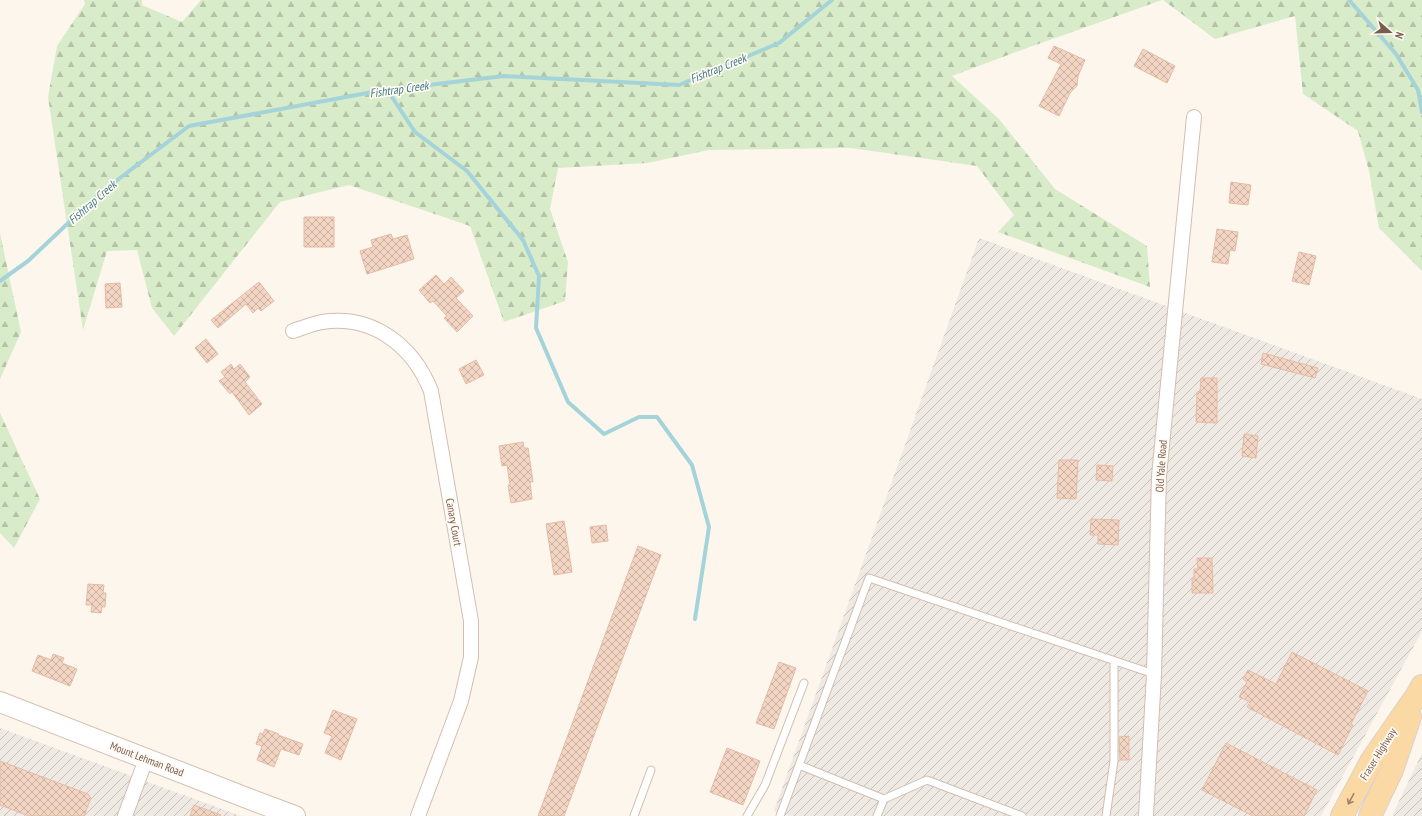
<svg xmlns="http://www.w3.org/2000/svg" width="1422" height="816" font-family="'PT Sans Narrow',sans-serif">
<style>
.industrial{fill:url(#industrial-furrows)}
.forest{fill:url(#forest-firs)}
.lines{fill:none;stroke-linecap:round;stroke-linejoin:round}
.stream{stroke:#a5d3da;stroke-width:4}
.building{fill:url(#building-cross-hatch);stroke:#e6bba3}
.lane-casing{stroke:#d1beb0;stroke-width:9}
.street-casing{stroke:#d1beb0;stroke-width:16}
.secondary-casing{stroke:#d6c0b0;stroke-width:22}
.primary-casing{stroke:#dad1cd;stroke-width:24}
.lane{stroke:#fff;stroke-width:7}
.street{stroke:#fff;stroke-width:14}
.secondary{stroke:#fff;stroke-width:20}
.primary{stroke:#fbd9a5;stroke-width:22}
.oneway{stroke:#a18267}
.labels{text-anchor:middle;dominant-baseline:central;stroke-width:3.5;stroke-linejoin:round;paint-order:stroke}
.street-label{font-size:11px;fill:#7a5c4d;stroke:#fffaf3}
.water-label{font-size:12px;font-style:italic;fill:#437c86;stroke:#fffaf3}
</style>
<defs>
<pattern id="industrial-furrows" width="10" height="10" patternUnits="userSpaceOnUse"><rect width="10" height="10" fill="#efe9e4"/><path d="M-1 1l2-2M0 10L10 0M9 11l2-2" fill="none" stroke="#c7c0bb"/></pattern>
<pattern id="forest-firs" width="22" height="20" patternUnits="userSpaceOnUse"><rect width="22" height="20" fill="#d8ecc9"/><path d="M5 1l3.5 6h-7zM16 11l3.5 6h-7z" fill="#b4c2a5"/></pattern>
<pattern id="building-cross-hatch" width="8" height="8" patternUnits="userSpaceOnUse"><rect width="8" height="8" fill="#f3d5c3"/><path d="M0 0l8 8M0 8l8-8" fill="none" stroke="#cab0a1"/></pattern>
</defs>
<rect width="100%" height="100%" fill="#fdf6ec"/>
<!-- industrial -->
<path class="industrial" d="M979 238 1422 399V631L1321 816H789L774 811Z
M0 728 115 770 241 816H0Z
M1422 753V816H1392Z"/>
<!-- forest -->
<path class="forest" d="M84 0H142V5L182 22 201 0H1162L1016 52 952 76 999 119 1055 189 1147 246 1150 287 998 232 1014 215 977 166 851 148 709 150 647 163 558 168 550 209 568 262 565 301 504 322 470 226 349 185 280 202 174 336 152 308 137 250 107 251 83 330 48 97 57 46 85 4Z
M1163 0H1422V271L1379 228 1369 171 1358 131 1303 94 1295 16 1215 39Z
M0 233 21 332 0 379Z
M0 413 40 499 14 548 0 533Z"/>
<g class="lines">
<!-- stream -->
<path class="stream" d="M1349 0 1396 54 1418 90 1422 112
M388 91 415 132 467 171 523 240 539 276 536 328 568 402 604 434 639 417H657L692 465 709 527 695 619
M0 281 28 261 100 193 189 126 378 91 504 76 679 85 779 43 832 0"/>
</g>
<!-- building -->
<path class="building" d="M1054 46 1085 60 1078 76 1077 86 1070 93 1059 116 1039 106 1061 64 1048 58Z
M1143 49 1175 66 1167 83 1134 66Z
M1231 182 1251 185 1248 205 1229 203Z
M304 217H334V247H304Z
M1217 229 1238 232 1235 251 1230 250 1228 264 1212 262Z
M391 234 393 239 407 235 414 259 367 274 360 251 373 247 371 240Z
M1299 252 1316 256 1309 285 1292 281Z
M436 275 444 284 451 277 464 291 456 298 473 316 457 332 444 318 447 316 433 301 430 303 419 290Z
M259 282 274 301 261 311 258 308 253 313 246 304 218 328 211 320Z
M120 283 122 307 106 308 105 284Z
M206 339 218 354 207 363 195 348Z
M1263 353 1318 368 1315 378 1261 364Z
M476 360 484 375 466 384 459 369Z
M231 364 234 369 240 364 250 377 245 382 262 404 249 415 232 392 230 394 219 381 225 377 221 372Z
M1201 378H1217V423L1196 422 1197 392H1200Z
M1244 434 1258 436 1256 458 1242 456Z
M523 442 524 448H528L533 482H530L532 499 511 503 508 485H510L507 465 502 466 499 446Z
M1059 460H1078L1076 499 1057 498Z
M1097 465 1113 466 1112 481 1096 480Z
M1091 519 1119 520 1118 545 1098 544V535H1090Z
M564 521 572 572 554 575 546 524Z
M606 525 608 541 592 543 590 527Z
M638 546 661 555 564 816H538Z
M1197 558H1212L1213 593H1192V579H1194V569H1198Z
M88 584 104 585 103 593H106L105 607H102L101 613 91 612 92 605H86Z
M1292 652 1368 691 1351 724 1353 725 1338 755 1247 707 1250 702 1239 697 1247 682 1243 679 1248 670 1276 684Z
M53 654 64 658 62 663 77 669 70 686 32 671 38 655 51 660Z
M779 662 796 668 774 729 756 723Z
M333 710 357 719 341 760 325 753 332 736 324 733Z
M265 729 279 734 278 735 303 744 299 755 281 749 274 767 257 760 262 746 256 744 260 733 263 734Z
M1129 736V760H1120L1119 737Z
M1226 743 1317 790 1304 816H1253L1202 790Z
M727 748 760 761 743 805 710 792Z
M0 761 88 794 91 798 84 816H29L0 805Z
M194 805 221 815 220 816H190Z"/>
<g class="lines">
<!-- lane casing -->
<g class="lane-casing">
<path id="lane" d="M799 765 884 799
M634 816 651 770
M747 816 765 785 804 683
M780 816 869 578 1154 674
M877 816 884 799 927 780 1022 816
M1106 816 1114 761V661"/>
</g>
<!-- street casing -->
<g class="street-casing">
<path id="street" d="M293 331C302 328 312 324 322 322 373 314 413 346 431 391L471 621V657L461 701 418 816
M125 816 146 759
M1146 816 1154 674 1159 476 1194 117"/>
</g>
<!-- secondary casing -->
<g class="secondary-casing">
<path id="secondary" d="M0 702 252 800 295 816"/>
</g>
<!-- primary casing -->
<g class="primary-casing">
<path id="primary" d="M1342 816 1372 760 1417 695 1422 686
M1370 816 1392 770 1410 717"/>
</g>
<!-- lane -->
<use href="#lane" class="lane"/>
<!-- street -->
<use href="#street" class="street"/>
<!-- secondary -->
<use href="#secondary" class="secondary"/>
<!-- primary -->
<use href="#primary" class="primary"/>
</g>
<!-- one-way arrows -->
<defs><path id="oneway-shaft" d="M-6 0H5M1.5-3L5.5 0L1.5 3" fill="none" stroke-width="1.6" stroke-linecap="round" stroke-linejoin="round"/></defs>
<use class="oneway" href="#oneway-shaft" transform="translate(1351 799) rotate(118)"/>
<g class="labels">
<!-- street labels -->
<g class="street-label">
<text transform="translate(1161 466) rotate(-86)">Old Yale Road</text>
<text transform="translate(454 522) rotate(80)">Canary Court</text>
<text transform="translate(1378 754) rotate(-58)">Fraser Highway</text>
<text transform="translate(147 759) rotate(21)">Mount Lehman Road</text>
</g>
<!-- water labels -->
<g class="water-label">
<text transform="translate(718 68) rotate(-22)">Fishtrap Creek</text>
<text transform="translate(399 89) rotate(-8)">Fishtrap Creek</text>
<text transform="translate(92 202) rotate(-41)">Fishtrap Creek</text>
</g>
</g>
<!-- north arrow -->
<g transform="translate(1390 32) rotate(110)" stroke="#fffaf3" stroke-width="3" paint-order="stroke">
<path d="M0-3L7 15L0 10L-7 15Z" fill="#7a5c4d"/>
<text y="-6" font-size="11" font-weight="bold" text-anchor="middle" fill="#7a5c4d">N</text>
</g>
</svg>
